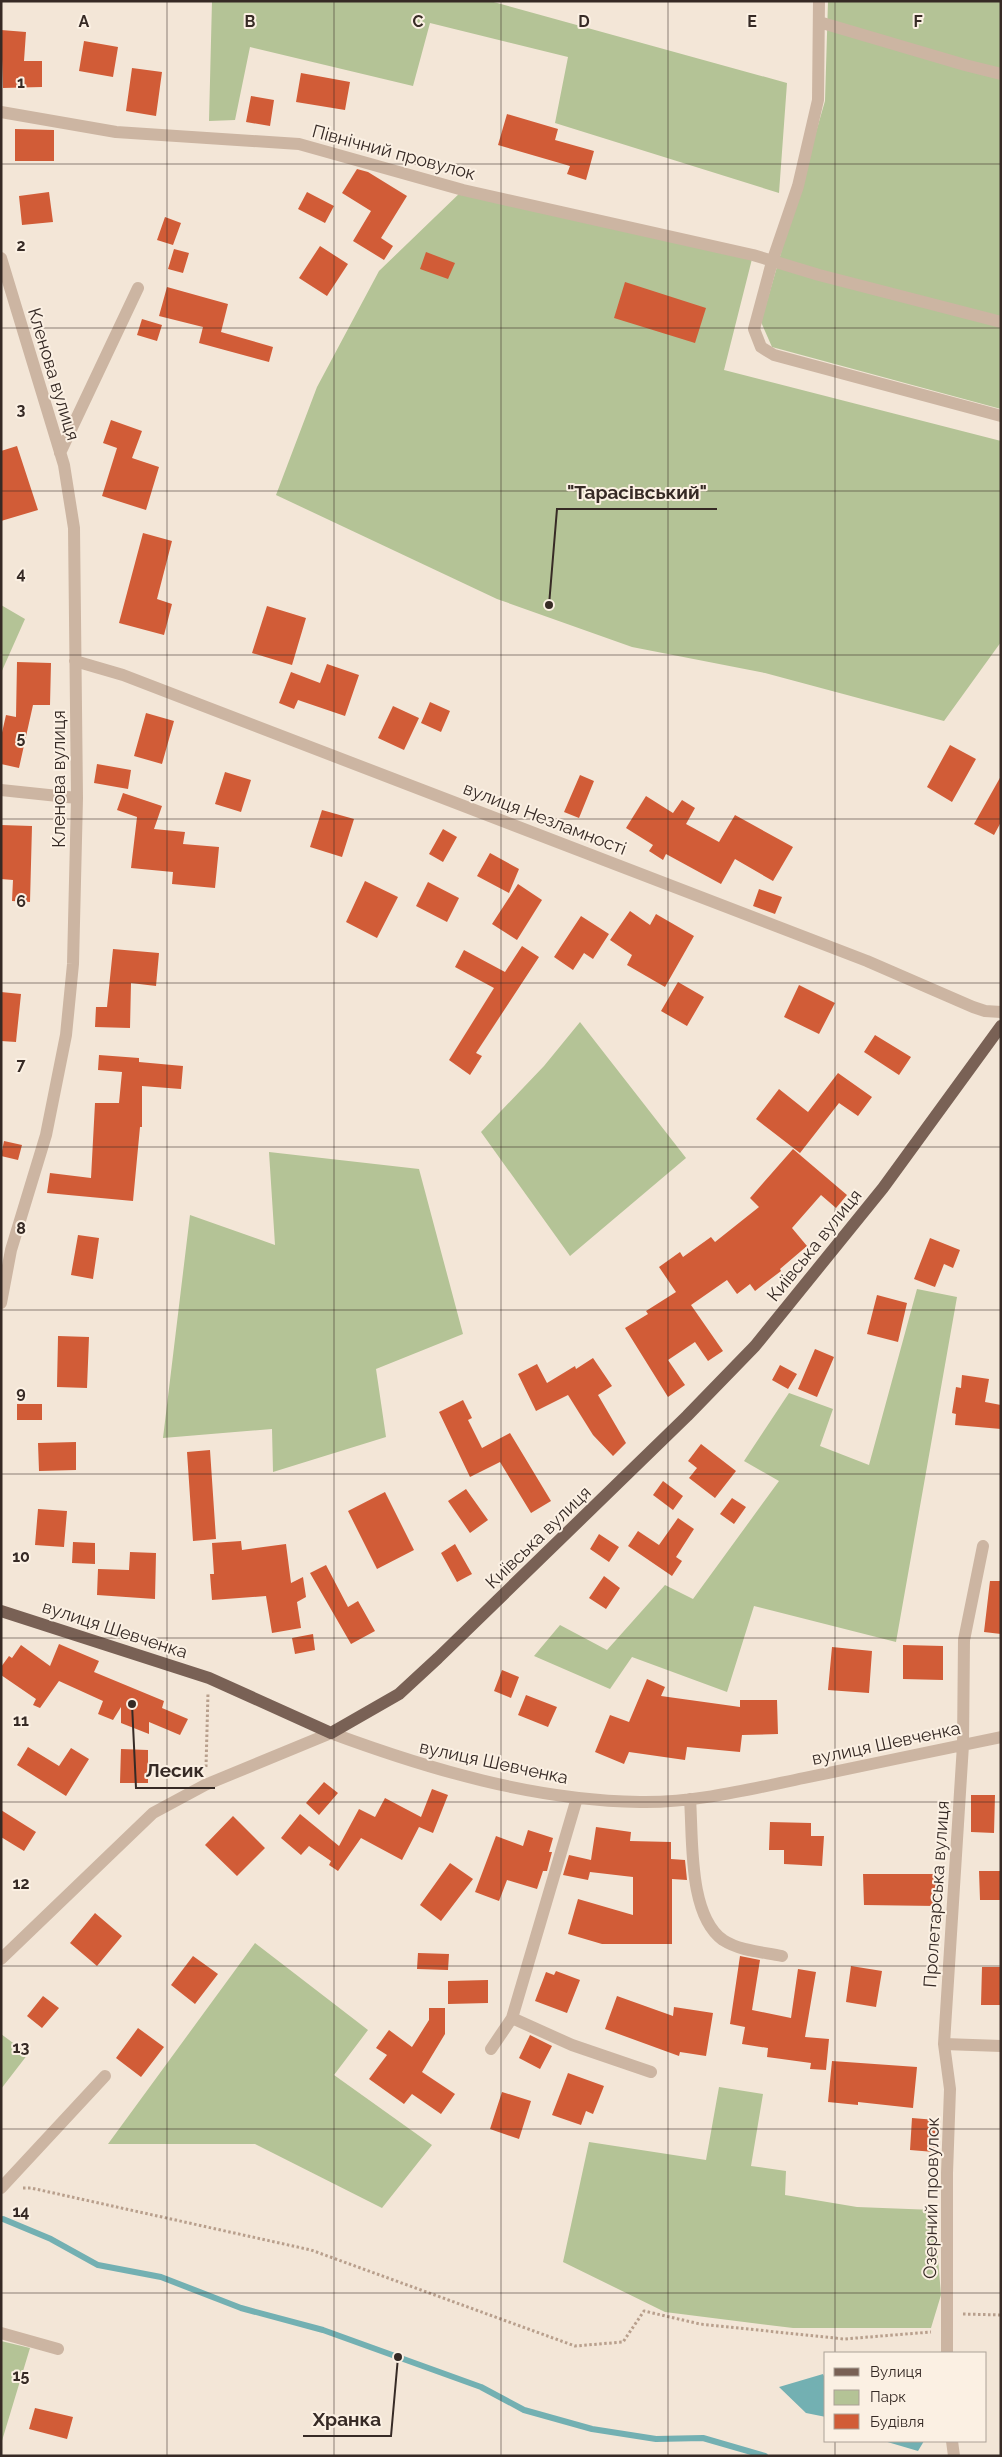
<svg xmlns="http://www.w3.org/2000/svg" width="1002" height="2457" font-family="Raleway,sans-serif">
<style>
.green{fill:#b4c396}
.water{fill:#73b0b2}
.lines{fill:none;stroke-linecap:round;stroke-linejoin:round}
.stream{stroke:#73b0b2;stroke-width:6}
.building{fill:#d15c37}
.path{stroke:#b89f8c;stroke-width:3;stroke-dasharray:2.5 2.5;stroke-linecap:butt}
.minor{stroke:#ccb5a2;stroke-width:12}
.major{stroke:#796155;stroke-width:12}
.grid{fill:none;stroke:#362a25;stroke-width:1;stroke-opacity:0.55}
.labels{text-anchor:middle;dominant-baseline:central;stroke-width:4;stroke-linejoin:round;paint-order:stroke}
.street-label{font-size:18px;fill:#362a25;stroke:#fbf0e3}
.grid-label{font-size:16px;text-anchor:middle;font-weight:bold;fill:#362a25;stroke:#fbf0e3;stroke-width:4;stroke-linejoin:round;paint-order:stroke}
.leader{fill:none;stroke:#362a25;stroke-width:2}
.callout-dot{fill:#362a25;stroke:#fbf0e3;stroke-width:2}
.callout-label{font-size:19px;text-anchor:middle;font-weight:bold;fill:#362a25;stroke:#fbf0e3;stroke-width:4;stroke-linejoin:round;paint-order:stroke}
</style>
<rect width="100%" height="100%" fill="#f3e6d7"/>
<!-- green -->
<path class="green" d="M212 1H490L787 83 779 193 555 123 568 57 430 23 413 86 250 47 235 120 209 121Z
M828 1H1001V409L772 347 761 322 825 101Z
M463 190 753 255 724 370 1001 441V642L944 721 765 673 632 647 497 599 276 495 317 387 379 271Z
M1 605 25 619 1 673Z
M580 1022 686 1158 570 1256 481 1132 544 1066Z
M269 1152 419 1169 463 1334 376 1369 386 1437 273 1472 272 1429 163 1438 190 1215 275 1245Z
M917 1289 957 1297 896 1642 754 1606 727 1692 632 1657 610 1689 534 1656 560 1625 607 1650 665 1585 693 1599 779 1481 744 1461 789 1393 833 1409 820 1446 869 1465Z
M255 1943 368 2030 334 2075 432 2145 382 2208 255 2144H108Z
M1 2034 28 2054 1 2089Z
M719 2087 763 2094 751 2166 786 2171 785 2195 857 2207 934 2210 941 2295 931 2328H793L665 2312 563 2262 589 2142 706 2160Z
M1 2341 30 2348 1 2444Z"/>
<!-- water -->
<path class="water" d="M823 2374 826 2380V2417L806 2413 779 2387Z
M884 2441H924L918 2451Z"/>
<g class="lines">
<!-- stream -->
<path class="stream" d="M3 2219 51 2239 98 2265 161 2277 241 2308 323 2330 481 2387 524 2410 592 2429 656 2439 703 2438 765 2456"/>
</g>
<!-- building -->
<path class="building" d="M1 30 26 32 24 61H42V87L3 88Z
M84 41 118 47 113 77 79 71Z
M132 68 162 72 156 116 126 111Z
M301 73 350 82 345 110 296 102Z
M251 96 274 100 270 126 246 122Z
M507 114 558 129 555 140 594 151 586 180 567 174 570 166 498 145Z
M15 129 54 130V161H15Z
M357 169 368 172 407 196 381 238 393 246 384 260 353 241 371 211 342 193Z
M49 192 53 222 22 225 19 196Z
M307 192 334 206 325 223 298 209Z
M165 217 181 223 173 245 157 240Z
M320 246 348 264 327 296 299 278Z
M174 249 189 253 183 273 168 269Z
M426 252 455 263 448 279 420 269Z
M625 282 706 308 695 343 614 318Z
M167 287 228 304 221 332 273 347 269 362 199 343 203 327 159 316Z
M142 319 162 325 157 341 137 335Z
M111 420 142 431 132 458 159 467 146 510 102 496 117 448 103 443Z
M17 446 38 510 1 521V451Z
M143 533 172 541 157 599 172 604 164 635 119 623Z
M267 606 306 618 292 665 252 653Z
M17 662 51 663 50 705H33L19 768 1 764V737L6 715 16 717Z
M327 664 359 675 345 716 298 700 294 709 279 703 291 672 320 683Z
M430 702 450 711 441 732 421 723Z
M393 706 419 718 404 750 378 738Z
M146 713 174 721 162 764 134 756Z
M950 745 976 759 952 802 927 787Z
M97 764 131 770 128 789 94 783Z
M225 772 251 780 241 812 215 804Z
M580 775 594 781 579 818 564 812Z
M1001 776V822L994 835 974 824Z
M123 793 162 806 154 829 185 832 183 844 219 847 215 888 172 884 173 872 131 868 137 817 117 810Z
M646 796 673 813 682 800 695 808 686 824 719 842 735 815 793 847 773 881 735 859 721 884 666 854 663 860 649 851 653 845 626 828Z
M322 810 354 819 342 857 310 847Z
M1 825 32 826 30 902 12 901 13 880 1 879Z
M443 829 457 837 443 862 429 854Z
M490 853 519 869 509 893 477 876Z
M365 881 398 897 377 938 346 922Z
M428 882 459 898 447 922 416 906Z
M518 884 542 900 517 940 492 924Z
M759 889 782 897 775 914 753 906Z
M630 911 650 925 656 914 694 936 665 987 627 965 632 955 610 940Z
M581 916 609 934 593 959 584 953 573 970 554 957Z
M522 946 539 957 476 1053 482 1056 470 1075 449 1060 494 988 455 967 464 950 505 972Z
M113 949 159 953 156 986 131 983 130 1028 95 1027 96 1007H107Z
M678 982 704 997 687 1026 661 1011Z
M799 985 835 1003 819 1034 784 1017Z
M1 992 21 994 16 1042 1 1041Z
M875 1035 911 1057 899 1075 864 1052Z
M99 1055 139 1058V1062L183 1066 181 1089 142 1086V1127H140L133 1201 47 1193 50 1173 91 1178 95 1103H119L122 1072 98 1070Z
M838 1073 872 1097 858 1116 839 1103 800 1153 756 1119 779 1089 808 1112Z
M4 1141 22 1145 18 1160 1 1156Z
M793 1149 847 1195 836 1208 821 1195 792 1228 807 1246 780 1269 781 1271 755 1291 750 1284 737 1294 727 1280 691 1305 723 1351 708 1361 695 1342 668 1360 685 1385 668 1397 625 1328 648 1314 646 1311 676 1292 659 1267 680 1252 683 1257 711 1237 715 1242 759 1207 750 1198Z
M78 1235 99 1238 93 1279 71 1275Z
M930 1238 960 1250 953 1268 944 1264 935 1287 914 1279Z
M877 1295 907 1303 898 1342 867 1334Z
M58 1336 89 1337 87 1388 57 1387Z
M815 1349 834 1357 817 1397 798 1389Z
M593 1358 612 1386 598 1395 626 1443 613 1456 593 1435 568 1395 536 1411 518 1374 537 1364 547 1383 575 1366 576 1369Z
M780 1365 797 1374 788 1389 772 1380Z
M962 1375 989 1379 985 1402 1001 1405V1429L955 1425 956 1414 952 1413 956 1387 961 1388Z
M463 1400 472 1418 468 1420 482 1448 510 1433 551 1501 531 1513 500 1462 470 1477 439 1412Z
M17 1404H42V1420H17Z
M76 1442V1470L39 1471 38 1443Z
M701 1444 736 1471 715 1498 689 1478 697 1468 688 1461Z
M210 1450 216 1539 193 1541 187 1452Z
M663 1481 683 1496 673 1510 653 1495Z
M466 1489 488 1520 470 1533 448 1501Z
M385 1492 414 1550 377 1569 348 1511Z
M732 1498 746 1507 734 1524 720 1514Z
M38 1509 67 1511 64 1547 35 1545Z
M678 1518 694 1529 676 1557 682 1561 672 1576 628 1546 638 1531 659 1545Z
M599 1534 619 1547 609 1562 590 1549Z
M241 1541 242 1550 286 1544 291 1583 303 1577 306 1597 297 1602 301 1628 272 1633 266 1596 212 1600 210 1574H214L212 1543Z
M73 1542 95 1543V1564L72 1563Z
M455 1544 472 1574 457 1582 441 1553Z
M130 1552 156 1553 155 1599 97 1595 98 1569 129 1570Z
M326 1565 348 1607 358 1601 375 1631 351 1644 310 1573Z
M604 1576 620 1588 606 1609 589 1598Z
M990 1581H1001V1634L984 1632Z
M313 1634 315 1650 295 1654 292 1638Z
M59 1644 99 1661 94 1672 164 1701 162 1708 188 1719 180 1735 149 1722V1734L121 1723V1707L113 1720 98 1714 103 1701 59 1681 40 1708 33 1705 36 1699 1 1675V1667L9 1656 12 1658 21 1645 50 1666Z
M903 1645 943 1646V1680L903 1679Z
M832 1647 872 1651 869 1693 828 1690Z
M502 1670 519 1677 511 1698 494 1691Z
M647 1679 665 1687 661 1696 740 1707V1700H777L778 1734 742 1735 740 1752 687 1747 685 1760 629 1752 624 1764 595 1752 610 1715 629 1722Z
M526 1695 557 1707 548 1727 518 1715Z
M28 1747 59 1766 71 1748 89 1759 66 1796 17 1765Z
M121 1749 148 1750V1783H120Z
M324 1782 338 1793 319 1815 306 1803Z
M432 1789 448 1795 433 1833 419 1827 402 1860 361 1838 338 1871 329 1865 331 1861 309 1846 301 1855 281 1838 300 1814 339 1846 359 1809 375 1817 385 1798 421 1817Z
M971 1795H995L994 1833 971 1832Z
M1 1810 36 1832 24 1851 1 1837Z
M233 1816 265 1848 237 1876 205 1845Z
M770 1822 811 1823V1836H824L822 1866 784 1864V1850H769Z
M596 1827 631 1832 630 1841 671 1842V1859L685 1860 687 1880 672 1879V1944H602L568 1934 578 1899 633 1915V1877L590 1872 588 1880 563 1875 569 1855 591 1860Z
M528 1830 553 1838 549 1852H552L547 1871H543L537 1889 507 1880 499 1901 475 1892 496 1836 523 1846Z
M450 1863 473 1879 441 1921 420 1905Z
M979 1871H1001V1900H980Z
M863 1874H936V1906L864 1905Z
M95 1913 122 1936 97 1966 70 1943Z
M418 1953 449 1954 448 1970 417 1969Z
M193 1956 218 1974 195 2004 171 1985Z
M740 1956 760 1960 752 2010 791 2018 798 1969 816 1972 805 2037 829 2039 826 2070 810 2069 811 2063 767 2057 768 2048 742 2044 745 2027 730 2024Z
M851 1966 882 1971 876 2007 846 2002Z
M982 1967H1001V2005H981Z
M556 1971 580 1980 567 2013 535 2001 546 1972 554 1975Z
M488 1980V2003L448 2004V1981Z
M43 1996 59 2008 42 2028 27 2016Z
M617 1996 673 2016 674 2007 713 2013 706 2056 680 2052 679 2056 605 2029Z
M429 2008H445V2034L422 2072 455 2094 441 2114 412 2094 404 2104 369 2079 387 2055 376 2048 389 2030 412 2047 429 2020Z
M138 2028 164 2047 141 2077 116 2058Z
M530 2035 552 2046 540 2069 519 2058Z
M832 2061 917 2067 913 2108 858 2102V2105L828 2102Z
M568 2073 604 2086 593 2114 586 2111 581 2125 552 2115Z
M502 2092 531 2101 519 2139 490 2129Z
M912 2118 936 2120 934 2152 910 2150Z
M35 2408 73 2417 67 2439 29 2429Z"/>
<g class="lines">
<!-- path -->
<path class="path" d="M206 1767 208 1693
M23 2188H31L311 2250 575 2346 623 2342 644 2311 700 2324 844 2339 931 2332
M963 2314 1001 2315"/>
<!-- minor -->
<path class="minor" d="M819 1 818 100 798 186 772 262 754 329 761 347 774 355 1001 416
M819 22 965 65 1001 74
M1 112 116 132 299 144 463 190 753 255 819 275 1001 322
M1 258 64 465 74 528 77 798 73 964 66 1035 46 1135 11 1250 1 1303
M60 453 138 288
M75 661 123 675 867 961 973 1007 985 1011 1001 1012
M1 790 77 798
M690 1799C693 1839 688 1915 723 1940 740 1951 763 1952 782 1956
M1 1959 153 1813 205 1785 331 1733C431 1770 533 1800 640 1802 695 1803 751 1789 804 1778 870 1764 935 1751 1001 1737
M512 2018 572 2045 651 2072
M944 2044 1001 2046
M491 2049 512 2018 577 1798
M1 2188 105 2076
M1 2333 58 2349
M947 2353V2173L950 2089 944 2044 963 1745 964 1640 983 1546
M952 2441 954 2456"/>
<!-- major -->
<path class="major" d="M1 1611 209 1678 331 1733 399 1694 438 1658 687 1416 755 1346 883 1188 1001 1026"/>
</g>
<!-- grid -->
<path class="grid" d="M167 1V2456M334 1V2456M501 1V2456M668 1V2456M835 1V2353M1 164H1001M1 328H1001M1 491H1001M1 655H1001M1 819H1001M1 983H1001M1 1147H1001M1 1310H1001M1 1474H1001M1 1638H1001M1 1802H1001M1 1966H1001M1 2129H1001M1 2293H1001M835 2441V2456"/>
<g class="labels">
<!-- street labels -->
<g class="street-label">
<text transform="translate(394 152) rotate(15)">Північний провулок</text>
<text transform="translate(54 374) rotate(73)">Кленова вулиця</text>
<text transform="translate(58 779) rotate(-90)">Кленова вулиця</text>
<text transform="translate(545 818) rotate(21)">вулиця Незламності</text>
<text transform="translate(814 1245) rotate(-51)">Київська вулиця</text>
<text transform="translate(538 1537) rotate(-44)">Київська вулиця</text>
<text transform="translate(115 1629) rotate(18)">вулиця Шевченка</text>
<text transform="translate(886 1743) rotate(-12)">вулиця Шевченка</text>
<text transform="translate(494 1762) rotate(12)">вулиця Шевченка</text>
<text transform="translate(936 1894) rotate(-86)">Пролетарська вулиця</text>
<text transform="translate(931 2198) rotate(-89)">Озерний провулок</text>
</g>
</g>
<g class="grid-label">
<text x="84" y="27">A</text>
<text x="250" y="27">B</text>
<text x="418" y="27">C</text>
<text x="584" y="27">D</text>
<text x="752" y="27">E</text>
<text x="918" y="27">F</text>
<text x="21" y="88">1</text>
<text x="21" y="251">2</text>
<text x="21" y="415">3</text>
<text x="21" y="579">4</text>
<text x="21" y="743">5</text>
<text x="21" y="907">6</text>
<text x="21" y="1070">7</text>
<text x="21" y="1234">8</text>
<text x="21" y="1398">9</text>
<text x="21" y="1562">10</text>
<text x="21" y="1726">11</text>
<text x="21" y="1889">12</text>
<text x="21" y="2053">13</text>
<text x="21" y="2217">14</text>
<text x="21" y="2381">15</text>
</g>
<!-- callouts -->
<path class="leader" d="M549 605L557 509H717M132 1704L136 1788H215M398 2357L391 2436H303"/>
<g class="callout-dot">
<circle cx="549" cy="605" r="5"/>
<circle cx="132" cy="1704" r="5"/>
<circle cx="398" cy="2357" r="5"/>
</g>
<g class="callout-label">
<text x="637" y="499">"Тарасівський"</text>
<text x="175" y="1777">Лесик</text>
<text x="347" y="2426">Хранка</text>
</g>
<!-- border -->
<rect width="1002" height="2457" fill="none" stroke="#362a25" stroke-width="5"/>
<!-- legend -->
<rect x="824" y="2352" width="162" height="90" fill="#fbf0e3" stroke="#aca197"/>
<rect x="834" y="2368" width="25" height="8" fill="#796155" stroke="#aca197"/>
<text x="870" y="2377" font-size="15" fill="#362a25">Вулиця</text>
<rect x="834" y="2390" width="25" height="15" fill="#b4c396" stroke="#aca197"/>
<text x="870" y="2402" font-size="15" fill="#362a25">Парк</text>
<rect x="834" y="2414" width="25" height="15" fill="#d15c37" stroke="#aca197"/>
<text x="870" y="2427" font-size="15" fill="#362a25">Будівля</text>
</svg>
